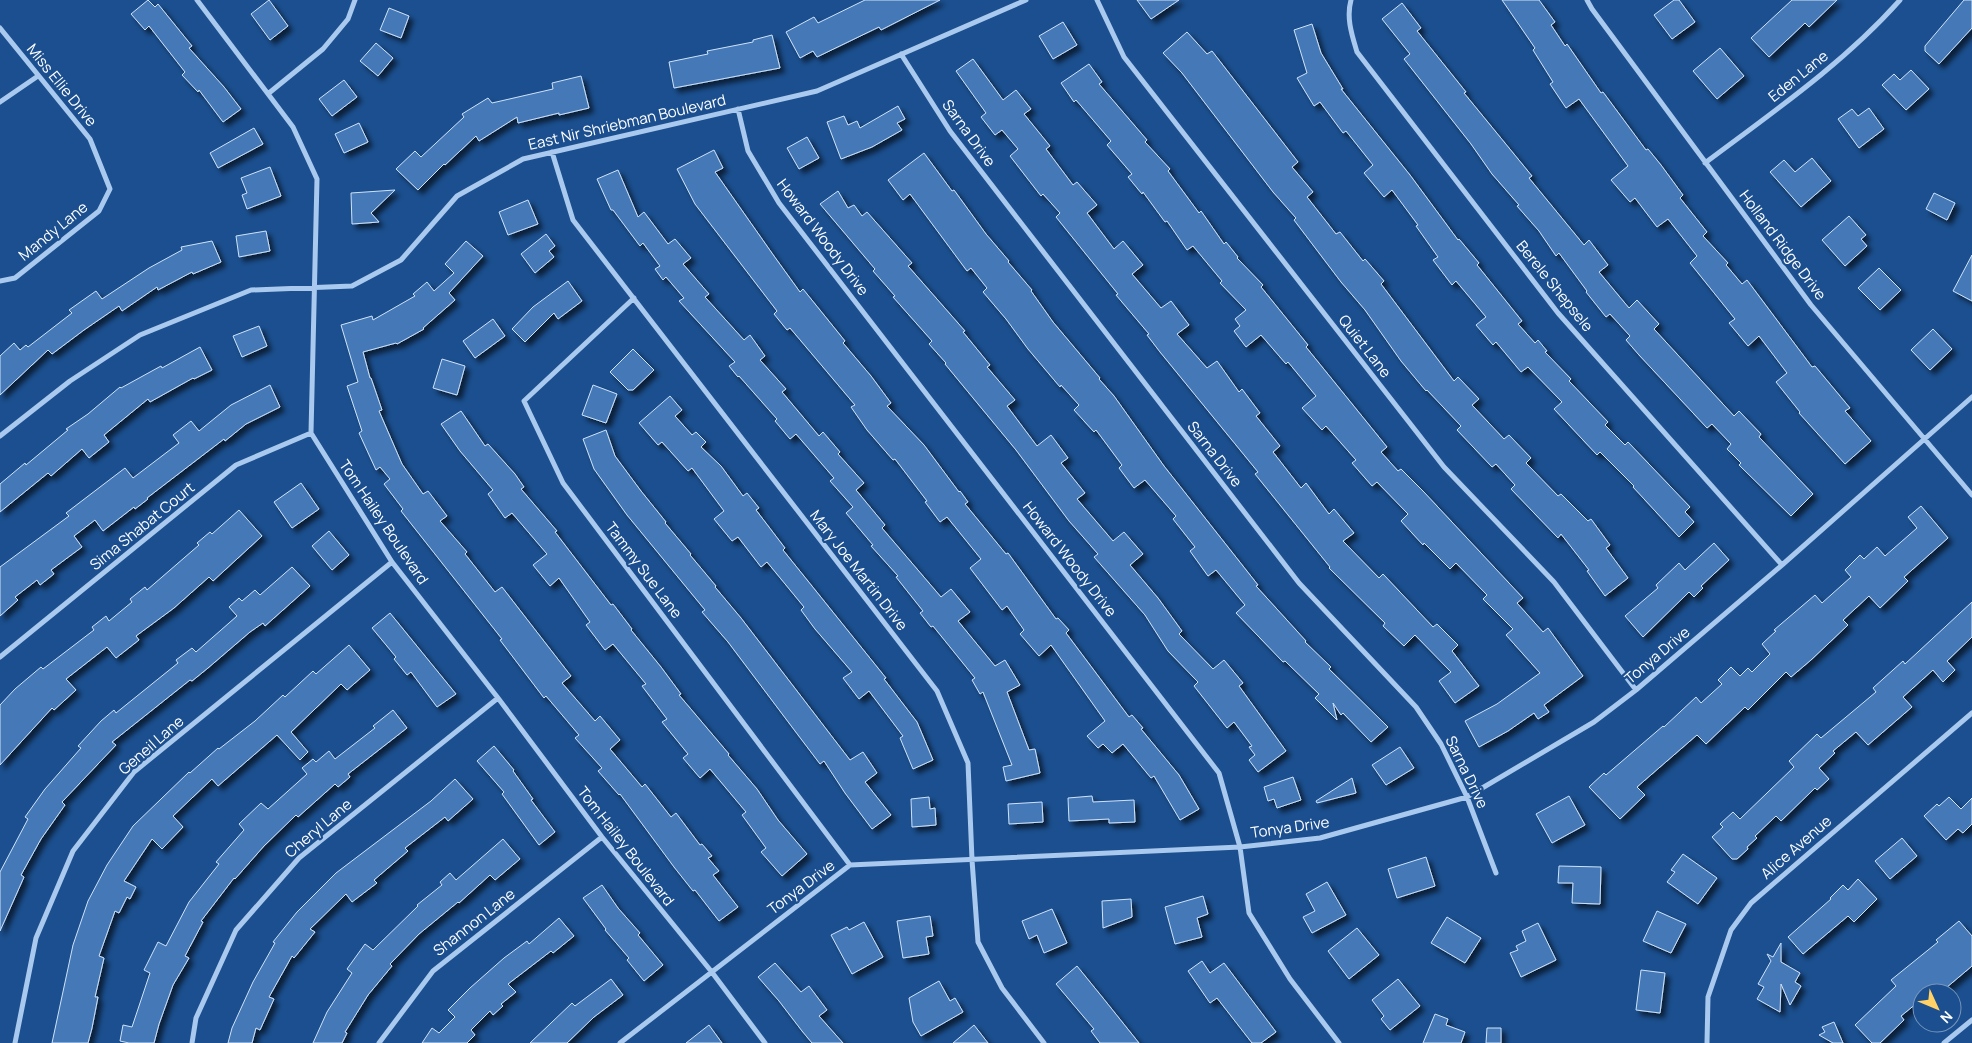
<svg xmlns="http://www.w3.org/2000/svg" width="1972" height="1043" font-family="Manrope,sans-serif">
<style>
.building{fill:#4478b7;stroke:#cfe3fa;filter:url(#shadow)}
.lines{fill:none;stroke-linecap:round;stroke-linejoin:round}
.minor{stroke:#a9c9ee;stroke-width:5}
.labels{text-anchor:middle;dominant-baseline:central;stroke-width:4.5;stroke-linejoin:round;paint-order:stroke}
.street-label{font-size:15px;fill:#fff;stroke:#1b4f8f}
</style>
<defs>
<filter id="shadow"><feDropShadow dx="4.5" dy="4.5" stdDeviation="2.5" flood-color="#0009"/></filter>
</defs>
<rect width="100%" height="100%" fill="#1b4f8f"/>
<!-- building -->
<path class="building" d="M148 0 155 7 158 4 192 46 189 48 224 87 241 109 223 122 199 90 198 92 182 75 185 72 149 26 145 30 131 14Z
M269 0 288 26 270 40 251 14Z
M865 0H940L881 30 879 27 817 57 813 51 800 58 786 32 814 17 818 23Z
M1137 0H1179L1151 19Z
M1502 0H1539L1555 22 1551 25 1565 46 1567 44 1601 93 1603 92 1646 150 1648 149 1661 165 1683 195 1680 198 1707 232 1703 236 1728 263 1726 265 1742 284 1747 280 1812 367 1815 366 1850 408 1845 411 1871 441 1845 464 1799 413 1800 412 1776 382 1787 373 1759 336 1748 346 1729 323 1735 319 1690 263 1697 256 1668 219 1657 227 1635 198 1630 202 1611 180 1628 166 1579 99 1566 108 1550 84 1553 82 1533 50 1535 48Z
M1674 0H1679L1695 22 1672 39 1654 15Z
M1792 0H1837L1809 27 1805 23 1769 57 1751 38Z
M1964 0H1972V28L1939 64 1925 51V46Z
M1402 3 1421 28 1417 31 1466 92 1464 93 1532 176 1529 178 1584 245 1589 240 1608 265 1599 272 1629 308 1637 300 1659 324 1654 329 1734 416 1739 411 1761 434 1759 437 1813 494 1791 516 1739 465 1741 463 1727 449 1731 444 1712 424 1707 428 1639 355 1626 340 1630 336 1610 314 1606 317 1586 292 1587 291 1559 253 1556 256 1539 231 1517 206 1519 205 1492 174 1471 144 1404 59 1410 54 1382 19Z
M389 8 409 16 401 38 380 30Z
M1063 22 1077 45 1053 59 1039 36Z
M1312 24 1321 53 1343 89H1341L1410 175 1458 240 1459 239 1479 263 1477 265 1522 321 1518 324 1535 343 1538 340 1547 351 1545 352 1571 379 1569 381 1608 422 1605 425 1625 445 1628 442 1690 507 1685 512 1694 522 1679 537 1633 487 1634 486 1600 452 1597 455 1554 409 1562 402 1528 367 1521 372 1496 342 1493 345 1476 325 1486 317 1456 281 1452 285 1433 260 1438 257 1416 226 1418 225 1392 190 1384 197 1364 173 1373 165 1346 131 1343 133 1320 102 1314 106 1297 78 1307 73 1294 30Z
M1187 32 1207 54 1212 51 1298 162 1292 167 1313 192 1307 197 1336 234 1340 232 1363 261 1365 259 1384 281 1381 284 1454 381 1458 377 1479 399 1472 405 1504 439 1509 435 1531 458 1526 463 1558 496 1561 494 1588 521 1591 519 1610 545 1606 548 1628 578 1605 596 1587 571 1589 570 1561 534 1558 538 1511 489 1515 485 1496 464 1492 467 1457 430 1461 426 1427 390 1426 391 1401 361 1365 310 1341 282 1294 220 1296 218 1273 192 1182 73 1163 53Z
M772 35 780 68 674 88 669 62 708 54 707 51 753 42V40Z
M376 43 393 58 378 76 360 61Z
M1720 48 1744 76 1717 99 1693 71Z
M973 59 1003 100 1016 90 1031 109 1024 114 1050 146 1046 149 1073 185 1077 182 1097 205 1087 213 1114 249 1123 241 1143 265 1132 274 1161 308 1171 301 1189 325 1177 334 1207 368 1217 361 1239 392 1242 389 1260 413 1256 416 1280 446 1273 452 1301 488 1306 483 1329 514 1334 509 1354 533 1343 541 1379 578 1383 574 1433 627 1437 624 1458 645 1452 651 1479 686 1455 703 1439 681 1451 672 1415 635 1404 646 1383 626 1385 623 1329 568 1330 567 1255 474 1258 472 1160 352 1147 335 1149 334 1116 295 1118 294 1056 217 1060 213 1043 194 1041 196 1010 156 1018 149 1002 130 995 135 981 117 986 113 956 71Z
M1089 64 1102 82 1099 84 1147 140 1145 142 1170 169 1168 171 1199 213 1201 211 1224 244 1226 242 1238 257 1237 258 1263 285 1261 287 1308 345 1306 347 1387 447 1381 452 1398 471 1401 469 1423 491 1523 598 1517 603 1543 632 1548 628 1583 676 1544 705 1549 712 1538 719 1534 713 1508 731 1479 747 1465 721 1497 704 1540 673 1506 635 1513 629 1483 599 1487 595 1456 563 1450 569 1424 543 1423 545 1401 521 1408 514 1377 482 1372 486 1352 463 1356 460 1326 426 1322 430 1302 408 1316 396 1288 362 1286 364 1261 335 1246 347 1234 331 1240 326 1235 319 1246 310 1220 283 1222 281 1193 246 1187 250 1167 221 1165 222 1143 192 1142 194 1128 177 1132 174 1107 145 1111 141 1076 100 1074 102 1061 83Z
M1911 70 1929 89 1906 110 1882 85 1894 74 1900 80Z
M581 76 589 108 559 115V113L518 123 517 117 479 141 476 136 445 165 444 164 418 190 396 169 415 151 421 157 464 117 462 114 488 98 492 103 553 89 552 83Z
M344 80 357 97 332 116 319 99Z
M898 106 905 119 897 123 902 130 872 147 841 159 827 122 844 116 848 125 857 121 860 128Z
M1869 108 1884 129 1859 148 1838 119 1852 109 1858 116Z
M359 123 368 142 344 153 335 134Z
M254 128 263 144 218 168 210 153Z
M807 137 819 158 799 169 787 148Z
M714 150 723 168 715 172 774 256 800 292 803 289 845 341 843 343 871 376 891 403 887 406 924 445 959 492 960 491 968 502 965 504 1006 554 1008 553 1056 619 1058 618 1069 630 1066 633 1129 717 1132 715 1143 728 1141 729 1179 775 1199 809 1180 820 1154 776 1151 778 1123 744 1112 753 1103 744 1098 748 1087 736 1105 721 1051 645 1039 656 1020 634 1024 630 1007 606 1002 610 970 568 981 559 947 517 940 522 925 502 927 501 895 459 893 460 867 430 851 407 855 405 790 328 787 330 774 314 777 311 695 204 677 169Z
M924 153 952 191 954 190 986 234 1009 261 1008 262 1032 290 1031 291 1053 322 1100 378 1099 379 1114 396 1164 466 1258 585 1256 586 1306 641 1305 642 1331 667 1329 669 1388 727 1371 742 1343 713 1341 715 1333 703 1337 720 1315 698 1319 694 1285 661 1283 662 1236 613 1245 605 1216 570 1208 576 1190 551 1195 547 1173 519 1176 516 1145 480 1134 488 1119 468 1122 465 1096 430 1094 432 1074 410 1079 405 1061 385 1060 387 1028 349 1006 319 983 292 987 288 971 268 967 271 910 194 903 200 888 180Z
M1812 158 1831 181 1801 207 1770 172 1784 160 1795 172Z
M270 167 281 196 247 209 242 195 247 193 241 178Z
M618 170 638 217 644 212 668 244 675 239 691 258 683 264 709 294 705 297 744 340 750 335 765 356 760 360 786 389 782 392 819 436 823 432 840 452 838 454 864 483 856 490 885 525 882 528 941 597 951 589 970 612 958 621 995 666 1005 660 1020 685 1007 692 1029 750 1035 749 1040 773 1006 781 1003 767 1012 765 983 692 980 694 972 680 975 678 933 626 931 627 920 613 923 611 896 577 898 576 871 546 873 545 846 513 853 507 830 481 834 478 796 434 790 439 775 421 777 419 739 376 738 377 729 366 735 362 679 301 684 298 666 277 663 280 655 269 660 266 643 243 640 246 613 210H611L597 179Z
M395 190 371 213 379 222 352 224 351 193Z
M838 191 848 208 854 205 862 216 867 212 912 263 908 266 965 331 963 332 990 365 987 367 1015 400 1007 406 1037 446 1051 435 1068 458 1061 463 1085 493 1077 499 1113 541 1124 532 1143 554 1130 565 1158 598 1182 631 1179 634 1213 669 1224 660 1243 683 1239 686 1286 751 1258 772 1249 760 1255 755 1249 747 1252 746 1234 722 1227 728 1194 686 1198 682 1168 651 1145 615 1094 557 1098 554 1069 521 1016 450 945 364 946 363 929 344 932 341 893 297 895 296 873 271 875 269 820 204Z
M1934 193 1955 203 1947 220 1926 209Z
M528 200 538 224 508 235 499 212Z
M1849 216 1866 235 1861 239 1867 246 1845 266 1822 240Z
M266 231 270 251 239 257 236 236Z
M546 234 555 246 549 251 554 257 535 273 521 254Z
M212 241 221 262 193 274 192 272 158 290 157 287 122 311 119 306 84 330 52 354 48 350 0 395V356L14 343 20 350 26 345 28 347 72 313 69 310 96 291 102 299 149 268 182 250 181 247Z
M466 241 483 256 449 293 455 300 423 328 424 329 397 344 396 343 363 352 370 378H371L382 410 379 411 402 464 423 494 428 491 447 516 440 521 467 552 465 554 495 592 502 587 571 676 562 683 595 721 600 716 620 740 610 749 642 787 645 784 671 817 676 813 700 845 702 844 712 856 708 858 719 871 713 875 738 907 719 921 695 890 693 891 674 867 620 794 619 795 598 771 602 768 575 738 579 735 546 696 544 698 500 640 502 639 401 511 403 509 384 484 390 479 380 467 376 470 359 433 362 431 347 386 358 382 341 325 372 316 373 320 415 296 413 294 427 282 434 291 454 273 445 264Z
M1972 255V301L1953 291Z
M1879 268 1901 290 1880 310 1858 288Z
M568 281 582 301 558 319 554 313 525 342 512 329 533 307Z
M493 319 505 336 475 358 463 341Z
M259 326 267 346 242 357 233 336Z
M1933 329 1952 349 1930 370 1911 350Z
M200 347 212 370 194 379 193 378 150 402 148 399 104 435 109 442 89 458 82 449 51 476 48 473 0 512V484L25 463 26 465 68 430 66 429 88 414 120 387 121 388 161 366 162 368Z
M633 349 654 370 633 390H628L610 372Z
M442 359 465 366 457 395 433 388Z
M270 385 280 407 246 424 225 441 224 439 147 498 148 499 135 509 134 507 103 531 95 520 74 536 82 547 51 570 54 574 40 585 37 580 15 597 18 600 0 616V567L69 516 66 513 125 468 133 478 179 443 173 435 191 421 199 431 231 405Z
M593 385 617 394 606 423 582 415Z
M670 396 682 410 675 416 692 435 696 432 706 442 701 447 721 466 743 496 747 493 759 508 756 510 785 548 783 550 886 678 884 679 917 722 933 760 913 769 900 738 903 736 869 691 859 699 843 678 852 672 815 629 801 610 804 607 767 562 761 567 738 537 732 541 714 519 724 511 692 468 688 471 662 442 658 445 639 423Z
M461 411 485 446 488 444 515 474 524 487 521 489 557 531 555 532 611 605 613 604 632 629 631 630 661 667 681 694 679 695 729 754 728 755 757 789 778 820 807 854 782 876 761 852 766 848 742 815 746 812 710 769 700 778 683 758 688 754 662 722 667 719 642 686 646 684 613 644 605 650 586 625 590 622 559 578 550 586 533 565 547 554 512 513 505 518 488 494 493 490 460 451 441 424Z
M606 430 615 456 641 491 666 522 665 523 691 554 690 555 716 586 715 587 741 618 850 760 863 752 877 773 865 782 891 815 872 829 845 793 824 761 820 764 795 731 728 642 702 612 705 610 627 515 594 469 583 439Z
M301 483 319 509 292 528 274 502Z
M1921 506 1948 538 1904 577 1908 581 1880 608 1869 596 1843 620 1848 625 1811 660 1791 677 1786 672 1748 710 1745 707 1706 744 1697 735 1637 787 1645 795 1620 819 1589 787 1604 773 1606 775 1663 726 1664 727 1696 697 1701 703 1722 684 1718 680 1731 667 1740 676 1748 668 1752 672 1770 654 1762 644 1776 631 1774 630 1815 595 1822 603 1851 577 1845 570 1860 555 1864 559 1877 547 1885 556 1917 528 1908 517Z
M239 510 262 536 213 581 209 577 174 608 136 636 139 640 116 658 107 647 66 679 76 690 54 710 52 708 0 765V705L15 689 41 667 43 669 94 630 92 627 106 616 109 621 132 602 130 599 145 587 147 590 199 545 197 543 210 532 212 534Z
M329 531 349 555 332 570 312 546Z
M1714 543 1729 560 1701 586 1703 588 1694 597 1689 592 1643 637 1625 616 1658 588 1656 585 1679 563 1685 570Z
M292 567 310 586 265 626 263 623 250 632 208 668 192 681 190 680 112 742 116 745 62 802 65 805 41 839 21 875 24 877 0 931V872L28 819 25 817 45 789 81 748 78 746 101 721 114 710 116 713 142 692 178 663 176 660 192 648 196 652 237 616 229 607 239 598 242 601 255 590 260 595Z
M1972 602V637L1947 661 1955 670 1943 682 1933 670 1903 697 1912 707 1868 745 1856 732 1833 751 1835 753 1819 768 1829 779 1817 790 1815 788 1781 821 1776 816 1755 836 1757 838 1747 847 1748 849 1737 859H1732L1712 837 1723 827 1720 824 1733 812 1740 819 1794 767 1789 761 1817 734 1821 738 1876 692 1873 688 1903 661 1905 664Z
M390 613 456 694 437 707 411 672 407 675 394 659 396 657 372 628Z
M349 645 370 670 347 690 341 684 291 732 308 752 300 760 277 735 218 786 212 779 173 816 183 827 162 849 152 839 124 881 136 887 130 899 127 897 119 913 115 911 99 956 104 958 95 997H98L92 1028 88 1043H52L73 945 88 901 107 865 133 826 189 772 190 773 218 748 219 749 255 721 283 695 285 697 313 671 316 674Z
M393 710 407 728 348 774 350 777 338 787 335 784 298 817 296 815 264 846 235 879 234 878 201 921 203 922 185 956 189 958 173 985 159 1024 154 1043H129L120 1041 123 1025 132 1027 150 973 144 970 158 942 166 946 189 902 219 864 216 862 244 830 239 824 261 803 268 809 307 774 302 768 313 759 316 762 329 751 335 759 375 728 373 726Z
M494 746 514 770 513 771 533 799 531 800 555 832 539 845 502 794 504 792 477 761Z
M1400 747 1414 768 1386 785 1372 765Z
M1293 777 1301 800 1277 808 1274 799 1268 801 1264 787Z
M1352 778 1356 793 1317 803 1316 801Z
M455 779 473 799 448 821 445 817 405 848 408 851 374 880 377 883 352 902 346 894 310 929 315 932 294 958 292 956 269 997 274 999 260 1030 256 1028 252 1043H228L232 1028 253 982 275 943 273 942 297 912 336 873 431 801Z
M1092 796 1093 802 1134 800 1135 822 1109 823V819L1069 821 1068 798Z
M1569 796 1585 825 1552 843 1536 814Z
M929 797 930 809 935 808 936 825 912 827 911 799Z
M1949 797 1961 809 1972 798V824L1963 833 1958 829 1946 840 1924 816 1937 804 1939 806Z
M1042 802 1043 822 1009 824 1008 804Z
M1902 838 1917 856 1890 879 1875 861Z
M503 839 520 859 495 880 490 875 459 903 458 902 419 934 390 964 392 966 368 995 345 1032 347 1033 342 1043H313L327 1012 352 973 347 969 365 944 373 950 418 906 417 905 442 885 440 882 450 873 456 880Z
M1683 854 1717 878 1698 904 1667 882 1675 872 1671 870Z
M1426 857 1435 886 1397 898 1388 869Z
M1559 866 1601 867 1600 904 1572 903 1573 883H1558Z
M1858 879 1877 899 1854 922 1848 916 1803 954 1788 937 1831 899 1830 898 1843 885 1848 890Z
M1327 882 1346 915 1312 933 1303 917 1315 911 1306 894Z
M602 885 618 908 640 933 638 935 663 965 644 981 627 960 629 958 605 930 606 929 583 898Z
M1203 896 1208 914 1197 918 1202 937 1175 944 1165 907Z
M1131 899 1132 917 1103 928 1102 901Z
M1052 909 1067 943 1044 953 1037 935 1029 939 1022 921Z
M1657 911 1686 924 1671 953 1643 941Z
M930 916 933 936 926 937 929 954 903 958 897 921Z
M1447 917 1481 938 1465 963 1431 943Z
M559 918 574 936 553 953 551 951 508 984 516 992 501 1004 503 1006 493 1015 490 1011 471 1030 475 1035 467 1043H422L432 1028 439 1033 455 1017 448 1010 470 988 504 958 527 941 529 944Z
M1959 921 1972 936V966L1940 993H1922V999L1901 1016 1904 1020 1880 1043H1872L1855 1025 1896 986 1891 980 1938 942 1936 940Z
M864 922 883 957 852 974 831 935 847 927 849 930Z
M1538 923 1556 960 1521 977 1510 953 1518 950 1516 946 1526 941 1522 931Z
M1357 928 1379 955 1349 979 1328 951Z
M1781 943V962L1800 973 1795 982 1801 986 1790 1005 1781 984 1780 1012 1757 999 1764 987 1758 984 1771 961 1767 954 1773 957Z
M1202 961 1210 973 1224 963 1276 1032 1261 1043H1252L1217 998 1210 1003 1188 971Z
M775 963 801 992 809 986 827 1010 819 1016 843 1043H812L802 1031 779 1001 758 977Z
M1077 966 1103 998 1139 1043H1100L1091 1031 1094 1029 1056 984Z
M1641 970 1665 973 1660 1013 1636 1010Z
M611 979 623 995 594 1017 567 1043H530L572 1003 575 1006Z
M1398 979 1420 1006 1390 1030 1381 1019 1384 1016 1372 1000Z
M939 981 950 1001 955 998 963 1012 921 1036 913 1022 909 998Z
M1435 1014 1448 1019 1446 1025 1465 1032 1461 1043H1423Z
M1834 1022 1843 1043H1833L1819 1035 1825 1032 1822 1027Z
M709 1025 722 1043H686Z
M974 1025 988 1043H953L966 1032Z
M1487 1028H1501V1043H1486Z"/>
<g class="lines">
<!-- minor -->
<path class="minor" d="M197 0 293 127 317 179 311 433 392 562 498 698 602 837 711 971 765 1043
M1097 0 1124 57 1444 467 1554 582 1636 690
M1351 0C1346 18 1352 35 1357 52L1558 313 1782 565
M1587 0 1592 9 1811 305 1972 495
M0 28 90 139 110 189 99 211 15 278 0 281
M901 54 950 131 1299 583 1416 707 1441 744 1467 797 1496 873
M269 93 323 49 348 19 355 0
M0 102 38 76
M738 109 748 151 779 203 1219 773 1240 847 1249 913 1290 979 1339 1043
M552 152 573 220 937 691 968 763 972 860 978 942 1002 988 1044 1043
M1705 163C1773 112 1844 63 1900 0
M634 298 524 401 563 483 850 865
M0 436 70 381 140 335 251 290 352 286 401 260 457 196 523 159 817 91 1026 0
M0 657 236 465 311 433
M15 1043 36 938 73 851 134 772 392 562
M192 1043 196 1018 236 930 299 858 498 698
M379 1043 433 971 602 837
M620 1043 850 865 1240 847 1320 838 1467 797 1594 722 1636 690 1782 565 1972 397
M1707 1043 1708 997 1731 930 1751 903 1972 713
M1944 1043 1972 1020"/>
</g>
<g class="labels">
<!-- street labels -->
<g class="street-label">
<text transform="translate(1798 76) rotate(-39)">Eden Lane</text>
<text transform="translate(62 85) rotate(51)">Miss Ellie Drive</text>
<text transform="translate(627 122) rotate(-13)">East Nir Shriebman Boulevard</text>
<text transform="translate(969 133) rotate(54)">Sarna Drive</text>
<text transform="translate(53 231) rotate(-39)">Mandy Lane</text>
<text transform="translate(823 237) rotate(53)">Howard Woody Drive</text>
<text transform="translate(1783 245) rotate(53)">Holland Ridge Drive</text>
<text transform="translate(1555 286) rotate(51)">Berele Shepsele</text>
<text transform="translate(1365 346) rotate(52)">Quiet Lane</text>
<text transform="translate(1215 454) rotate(52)">Sarna Drive</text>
<text transform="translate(384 522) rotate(56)">Tom Hailey Boulevard</text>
<text transform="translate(142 526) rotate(-39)">Sima Shabat Court</text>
<text transform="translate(1070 559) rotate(52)">Howard Woody Drive</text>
<text transform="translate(644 570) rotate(53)">Tammy Sue Lane</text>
<text transform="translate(859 570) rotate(52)">Mary Joe Martin Drive</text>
<text transform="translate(1657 655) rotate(-40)">Tonya Drive</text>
<text transform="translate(151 745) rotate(-41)">Geneil Lane</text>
<text transform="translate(1467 772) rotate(64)">Sarna Drive</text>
<text transform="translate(1290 827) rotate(-8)">Tonya Drive</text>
<text transform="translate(318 828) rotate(-40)">Cheryl Lane</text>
<text transform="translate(626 846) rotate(52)">Tom Hailey Boulevard</text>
<text transform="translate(1796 847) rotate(-41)">Alice Avenue</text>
<text transform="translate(801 887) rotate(-37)">Tonya Drive</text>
<text transform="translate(474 922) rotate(-38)">Shannon Lane</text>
</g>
</g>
<!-- north arrow -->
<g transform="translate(1937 1008) rotate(134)"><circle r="24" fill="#1b4f8f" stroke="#7695bc"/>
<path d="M0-4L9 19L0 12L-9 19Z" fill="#ffd166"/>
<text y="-8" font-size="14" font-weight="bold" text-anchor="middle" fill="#ffffff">N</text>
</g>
</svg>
